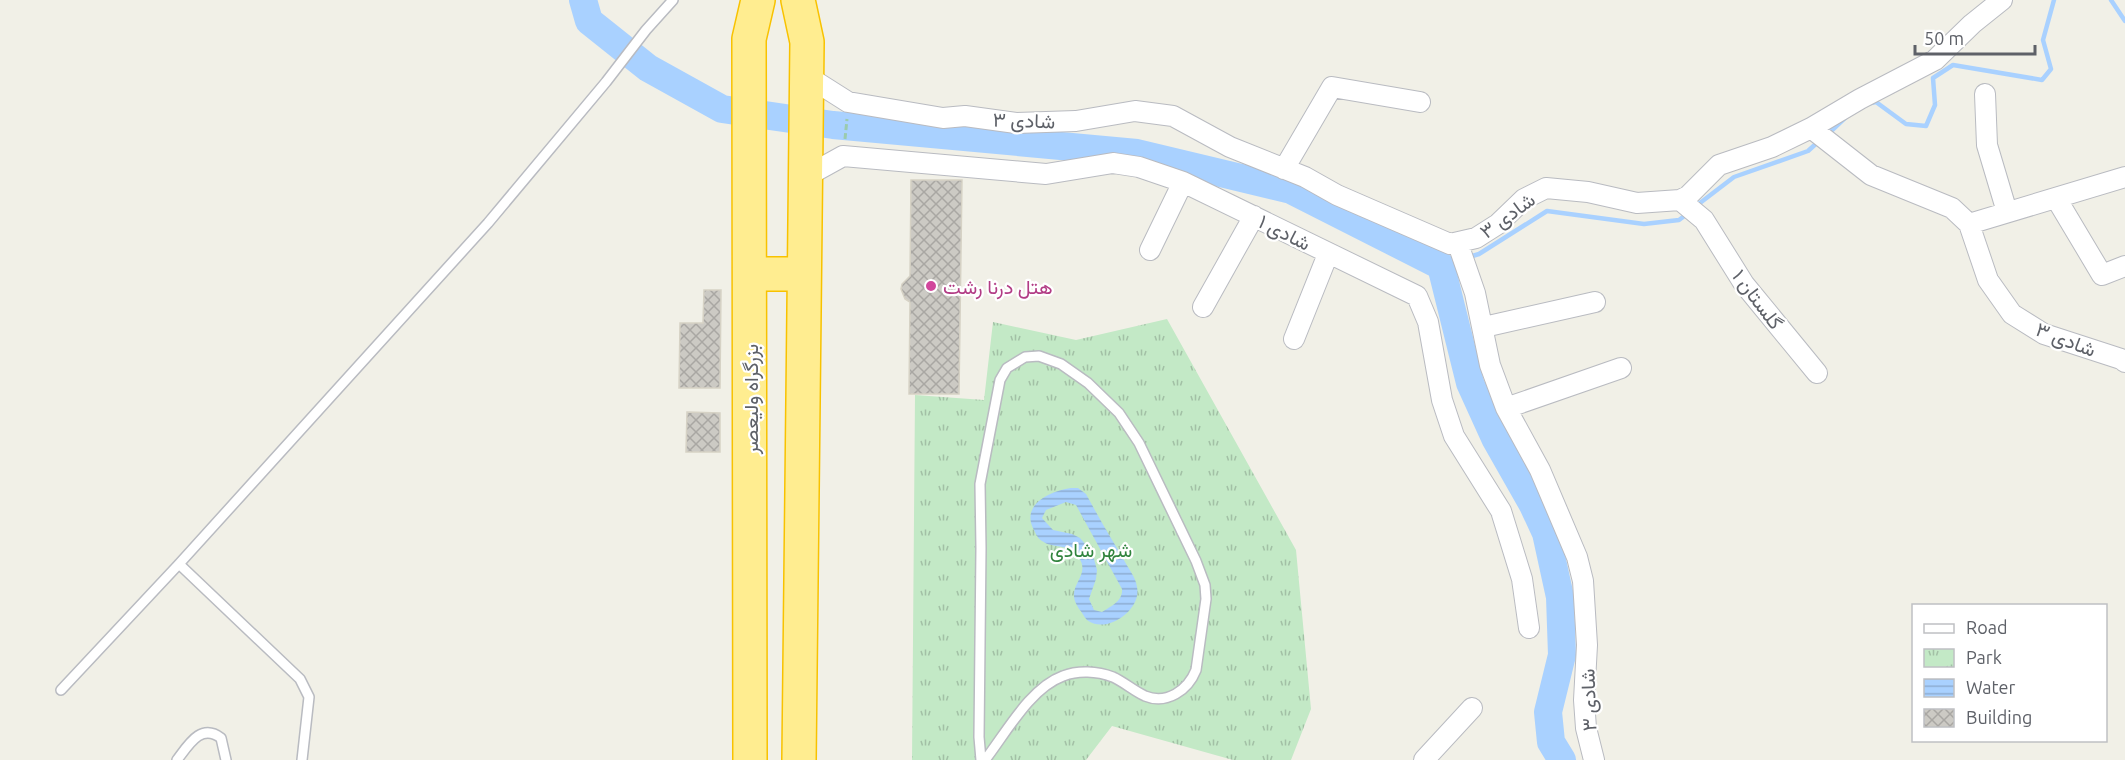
<svg xmlns="http://www.w3.org/2000/svg" width="2125" height="760" font-family="Ubuntu,Vazirmatn,sans-serif">
<style>
.park{fill:url(#park-tufts)}
.water{fill:url(#water-rules);fill-rule:evenodd}
.lines{fill:none;stroke-linecap:round;stroke-linejoin:round}
.stream{stroke:#a9d1ff;stroke-width:4.5}
.river{stroke:#a9d1ff;stroke-width:28}
.building{fill:url(#building-cross-hatch);stroke:#d6d2c5;stroke-width:1.5}
.lane-casing{stroke:#b9bbc1;stroke-width:12}
.street-casing{stroke:#b9bbc1;stroke-width:22}
.highway-casing{stroke:#f8c200;stroke-width:36}
.path{stroke:#9bcbae;stroke-width:3;stroke-dasharray:6 3;stroke-linecap:butt}
.lane{stroke:#fff;stroke-width:9}
.street{stroke:#fff;stroke-width:20}
.highway{stroke:#ffed90;stroke-width:33}
.hotel-dot{fill:#d1479c;stroke:#fff;stroke-width:2}
.labels{text-anchor:middle;dominant-baseline:central;stroke-width:4.5;stroke-linejoin:round;paint-order:stroke}
.street-label{font-size:20px;fill:#5e6168;stroke:#fff}
.hotel-label{font-size:20px;fill:#b23c85;stroke:#fff;text-anchor:start}
.park-label{font-size:20px;fill:#30833d;stroke:#fff}
</style>
<defs>
<pattern id="park-tufts" width="24" height="20" patternUnits="userSpaceOnUse" patternTransform="scale(1.5)"><rect width="24" height="20" fill="#c3e9c6"/><path d="M3 7l-1-3M5 7V3M7 7l1-3M15 17l-1-3M17 17v-4M19 17l1-3" fill="none" stroke="#a2c0a5"/></pattern>
<pattern id="water-rules" width="6" height="5" patternUnits="userSpaceOnUse" patternTransform="scale(1.5)"><rect width="6" height="5" fill="#a9d1ff"/><path d="M0 2.5h6" fill="none" stroke="#8dadd2"/></pattern>
<pattern id="building-cross-hatch" width="8" height="8" patternUnits="userSpaceOnUse" patternTransform="scale(1.5)"><rect width="8" height="8" fill="#cccac4"/><path d="M0 0l8 8M0 8l8-8" fill="none" stroke="#a9a7a3"/></pattern>
</defs>
<rect width="100%" height="100%" fill="#f1f0e7"/>
<!-- park -->
<path class="park" d="M1167 319 1296 550 1311 709 1291 760H1233L1112 726 1086 760H912L915 395 984 400 993 322 1076 340Z"/>
<!-- water -->
<path class="water" d="M1071 488H1078L1086 494C1098 516 1110 537 1123 558 1127 567 1136 577 1137 587 1142 610 1106 635 1087 620 1084 617 1082 612 1079 609 1077 605 1074 601 1074 596 1073 581 1092 572 1076 554 1066 543 1053 549 1042 541 1038 539 1036 534 1034 530 1020 505 1050 491 1071 488ZM1066 502 1076 505 1122 589C1123 601 1111 606 1102 612L1094 610 1089 599 1096 579 1097 570 1092 552 1080 538 1072 534 1053 530 1042 518 1046 510Z"/>
<g class="lines">
<!-- stream -->
<path class="stream" d="M2111 0 2125 21
M1871 103 1876 102 1906 124 1926 126 1935 105 1933 78 1953 65 2042 80 2051 69 2043 40 2054 0
M1828 134 1846 117
M1696 206 1734 177 1808 151 1819 141
M1469 257 1479 254 1547 211 1644 224 1679 220 1687 214
M1441 266 1458 260"/>
<!-- river -->
<path class="river" d="M583 0 589 21 648 68 722 109 833 125 1137 153 1291 190 1441 266 1470 383 1495 438 1533 505 1546 533 1560 597 1562 655 1548 712 1551 742 1562 760"/>
</g>
<!-- building -->
<path class="building" d="M911 180H962L959 394H909L910 302 905 299 901 289 902 284 910 276Z
M704 290H721L720 388H679L680 323H703Z
M687 412 720 413V452H686Z"/>
<g class="lines">
<!-- lane casing -->
<g class="lane-casing">
<path id="lane" d="M179 564 300 679 309 697 302 760
M61 690 179 564 488 223 606 82 646 30 673 0
M177 760C189 744 201 723 221 738L226 760
M981 760 979 737 981 548 980 484 1000 380 1007 368 1025 357 1039 356 1061 364 1088 383 1119 413 1139 443 1196 561 1205 585 1206 599 1196 670C1188 690 1167 705 1145 696 1134 691 1124 682 1113 677 1097 671 1078 670 1063 676 1030 688 1006 733 985 760"/>
</g>
<!-- street casing -->
<g class="street-casing">
<path id="street" d="M806 78 818 83 848 102 943 118 965 116 1016 123 1076 121 1135 111 1173 116 1230 147 1305 177 1337 195 1450 244 1476 238 1498 224 1524 199 1546 188 1588 192 1637 203 1680 200 1688 196 1719 165 1772 147 1811 128 1871 175 1952 208 1969 224 1988 280 2012 314 2044 334 2121 359 2125 362
M1985 94 1987 145 2007 212
M1811 128 1860 99 1935 60 1972 24 2002 0
M1284 169 1332 87 1420 102
M805 177 843 156 1046 174 1113 163 1139 167 1183 182 1417 296 1428 322 1442 400 1454 436 1501 511 1522 579 1529 628
M2056 198 2102 275 2125 266
M1680 200 1704 220 1744 284 1817 373
M1969 224 2125 177
M1458 244 1475 293 1490 365 1506 408 1540 470 1577 557 1583 581 1587 645 1584 700 1586 728 1594 760
M1150 250 1183 182
M1203 307 1254 216
M1484 327 1595 302
M1294 339 1328 254
M1506 408 1621 368
M1424 760 1472 708"/>
</g>
<!-- highway casing -->
<g class="highway-casing">
<path id="highway" d="M798 0 807 42 799 760
M750 274H804
M750 760 749 39 758 0"/>
</g>
<!-- path -->
<path class="path" d="M845 139 847 119"/>
<!-- lane -->
<use href="#lane" class="lane"/>
<!-- street -->
<use href="#street" class="street"/>
<!-- highway -->
<use href="#highway" class="highway"/>
</g>
<!-- markers -->
<circle class="hotel-dot" cx="931" cy="286" r="6"/>
<g class="labels">
<!-- street labels -->
<g class="street-label">
<text transform="translate(1024 120) rotate(2)">شادی ۳</text>
<text transform="translate(1507 215) rotate(-36)">شادی ۳</text>
<text transform="translate(1285 232) rotate(27)">شادی ۱</text>
<text transform="translate(1758 299) rotate(53)">گلستان ۱</text>
<text transform="translate(2066 339) rotate(21)">شادی ۳</text>
<text transform="translate(750 399) rotate(-90)">بزرگراه ولیعصر</text>
<text transform="translate(1588 700) rotate(-92)">شادی ۳</text>
</g>
<!-- hotel labels -->
<g class="hotel-label">
<text x="943" y="286">هتل درنا رشت</text>
</g>
<!-- park labels -->
<g class="park-label">
<text x="1091" y="549">شهر شادی</text>
</g>
</g>
<!-- legend -->
<rect x="1912" y="604" width="195" height="138" fill="#ffffff" stroke="#bfc0c3" stroke-width="1.5"/>
<rect x="1924" y="624" width="30" height="9" fill="#ffffff" stroke="#bfc0c3" stroke-width="1.5"/>
<text x="1966" y="634" font-size="18" fill="#5e6168">Road</text>
<rect x="1924" y="649" width="30" height="18" fill="url(#park-tufts)" stroke="#bfc0c3" stroke-width="1.5"/>
<text x="1966" y="664" font-size="18" fill="#5e6168">Park</text>
<rect x="1924" y="679" width="30" height="18" fill="url(#water-rules)" stroke="#bfc0c3" stroke-width="1.5"/>
<text x="1966" y="694" font-size="18" fill="#5e6168">Water</text>
<rect x="1924" y="709" width="30" height="18" fill="url(#building-cross-hatch)" stroke="#bfc0c3" stroke-width="1.5"/>
<text x="1966" y="724" font-size="18" fill="#5e6168">Building</text>
<!-- scale -->
<path d="M1915 45v9h120v-9" fill="none" stroke="#5e6168" stroke-width="3"/>
<text x="1924" y="45" font-size="18" fill="#5e6168" stroke="#ffffff" stroke-width="4.5" paint-order="stroke">50 m</text>
</svg>
